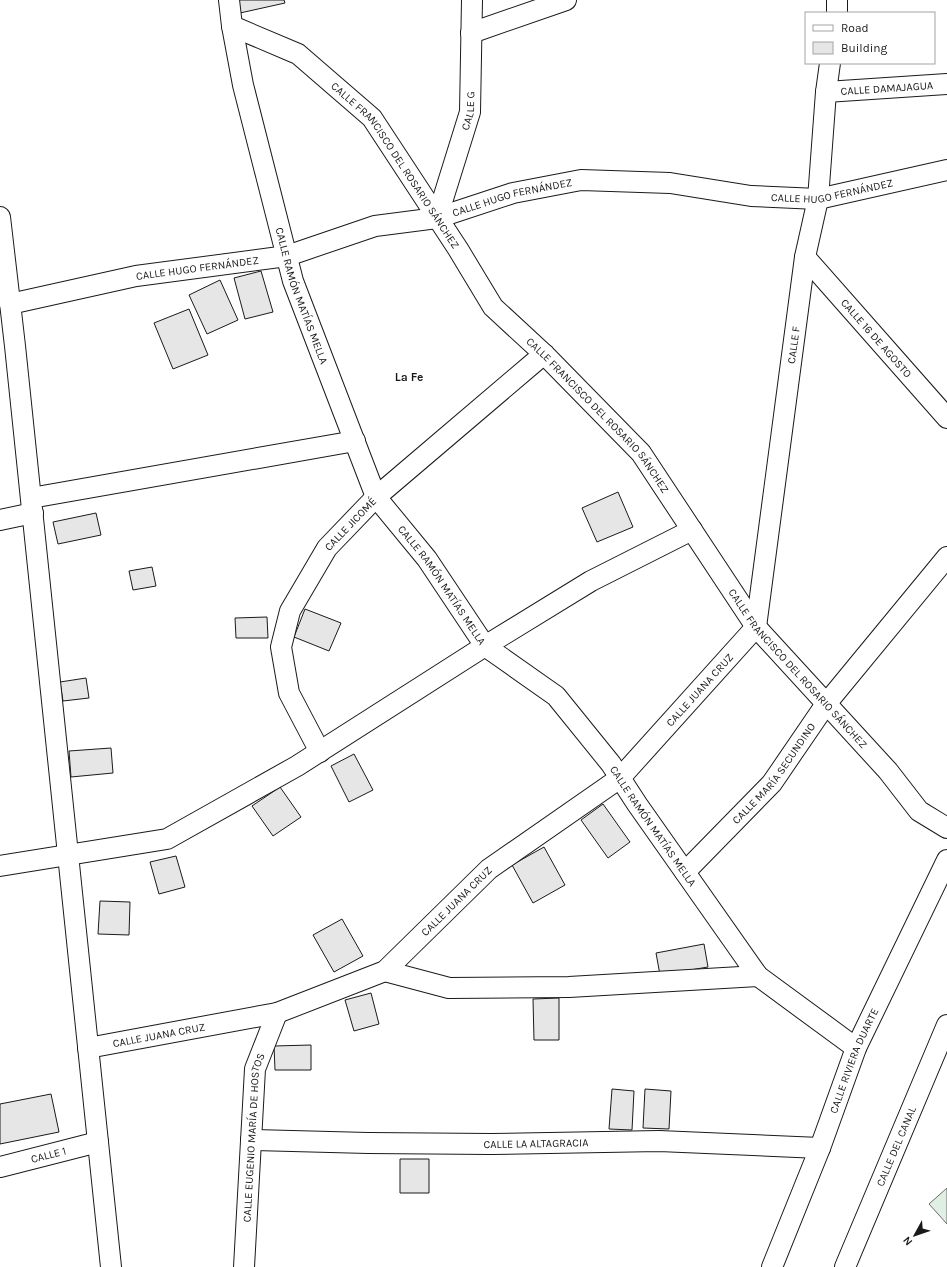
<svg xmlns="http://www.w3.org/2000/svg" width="947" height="1267" font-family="Karla,sans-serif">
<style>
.green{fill:#e0efe3;stroke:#6a6a6a}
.building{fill:#e6e6e6;stroke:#1a1a1a}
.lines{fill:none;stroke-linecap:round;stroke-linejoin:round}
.minor-casing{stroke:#1a1a1a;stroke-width:22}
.minor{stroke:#fff;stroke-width:20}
.labels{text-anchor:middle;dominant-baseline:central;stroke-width:3;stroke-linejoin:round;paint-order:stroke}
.street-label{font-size:11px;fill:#1a1a1a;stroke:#fff}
.neighbourhood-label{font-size:12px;font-weight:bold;fill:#1a1a1a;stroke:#fff}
</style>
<rect width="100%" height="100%" fill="#fff"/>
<!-- green -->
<path class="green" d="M947 1188V1224L929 1204Z"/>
<!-- building -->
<path class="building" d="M237 0H284L285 3 240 13Z
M261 271 273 312 245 319 234 278Z
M220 280 238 320 207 334 189 295Z
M189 309 208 355 173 369 154 323Z
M618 492 633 527 597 542 582 508Z
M96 513 101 535 58 544 53 522Z
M152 567 156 586 133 590 129 571Z
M305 609 341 623 329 651 294 637Z
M267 617 268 638H236L235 618Z
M86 678 89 698 63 701 60 682Z
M111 748 113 773 71 777 69 751Z
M354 754 373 790 349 802 331 766Z
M280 787 301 817 273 836 252 806Z
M603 804 630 842 608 858 581 820Z
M544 847 565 885 533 903 512 865Z
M176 856 185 887 159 894 150 862Z
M100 901 130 902 129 935 98 934Z
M342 919 363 956 334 972 313 935Z
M704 944 708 967 660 975 656 953Z
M371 993 379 1024 354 1031 345 1000Z
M559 998V1040H534L533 999Z
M311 1045V1070H275L274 1046Z
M612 1089 634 1091 632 1130 609 1129Z
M645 1089 671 1091 669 1129 643 1128Z
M51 1094 59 1132 0 1144V1104Z
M400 1159H429V1193H400Z"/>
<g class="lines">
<!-- minor casing -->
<g class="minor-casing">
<g id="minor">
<path id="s1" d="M229 0 232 26 243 85 293 281 376 497 427 559 485 646 556 696 611 764 637 804 758 976 856 1048"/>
<path d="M837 0V13"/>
<path id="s2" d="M232 26 298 54 372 118 458 249 493 307 544 354 641 453 756 627 888 771 919 811 947 828"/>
<path d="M471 33 566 0"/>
<path id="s3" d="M826 92 947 84"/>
<path d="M0 217 15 346 111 1267"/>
<path id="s4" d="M437 218 470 112 472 0"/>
<path id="s5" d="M805 257 947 418"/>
<path id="s6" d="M10 304 136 276 287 256 375 226 437 218 513 193 581 180 670 183 751 196 818 199 947 170"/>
<path d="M31 498 355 441"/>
<path d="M0 520 33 513"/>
<path id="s7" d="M320 752 289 693 281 647 290 611 327 548 376 497 544 354"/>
<path d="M0 866 167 839 297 766 485 646 591 581 692 530"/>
<path id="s8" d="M685 872 772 783 826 704 947 557"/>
<path d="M385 971 449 988 569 987 758 976"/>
<path id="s9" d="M88 1048 277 1013 385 971 489 869 620 778 756 627 805 257 818 199 826 92 830 63"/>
<path id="s10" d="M251 1140 368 1143 491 1144 659 1141 820 1148"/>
<path id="s11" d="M0 1167 98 1142"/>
<path id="s12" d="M244 1267 255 1069 277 1013"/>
<path id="s13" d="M772 1267 820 1148 856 1048 947 860"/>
<path id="s14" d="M845 1267 947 1025"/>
</g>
</g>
<!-- minor -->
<use href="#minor" class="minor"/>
</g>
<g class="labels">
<!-- street labels -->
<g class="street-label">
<text stroke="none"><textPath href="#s3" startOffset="61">CALLE DAMAJAGUA</textPath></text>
<text stroke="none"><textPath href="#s4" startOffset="112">CALLE G</textPath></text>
<text stroke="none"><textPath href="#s2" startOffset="221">CALLE FRANCISCO DEL ROSARIO SÁNCHEZ</textPath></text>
<text stroke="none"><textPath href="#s6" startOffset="839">CALLE HUGO FERNÁNDEZ</textPath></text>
<text stroke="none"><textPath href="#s6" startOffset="515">CALLE HUGO FERNÁNDEZ</textPath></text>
<text stroke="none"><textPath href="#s6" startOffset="191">CALLE HUGO FERNÁNDEZ</textPath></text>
<text stroke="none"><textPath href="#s1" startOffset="305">CALLE RAMÓN MATÍAS MELLA</textPath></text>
<text stroke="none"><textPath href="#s5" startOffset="108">CALLE 16 DE AGOSTO</textPath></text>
<text stroke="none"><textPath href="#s9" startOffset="1101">CALLE F</textPath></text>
<text stroke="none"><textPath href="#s2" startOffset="545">CALLE FRANCISCO DEL ROSARIO SÁNCHEZ</textPath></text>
<text stroke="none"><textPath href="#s7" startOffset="257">CALLE JICOMÉ</textPath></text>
<text stroke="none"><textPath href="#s1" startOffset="630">CALLE RAMÓN MATÍAS MELLA</textPath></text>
<text stroke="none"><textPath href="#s2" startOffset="869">CALLE FRANCISCO DEL ROSARIO SÁNCHEZ</textPath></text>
<text stroke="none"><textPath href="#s9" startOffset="732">CALLE JUANA CRUZ</textPath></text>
<text stroke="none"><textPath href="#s8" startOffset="133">CALLE MARÍA SECUNDINO</textPath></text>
<text stroke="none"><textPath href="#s1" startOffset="954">CALLE RAMÓN MATÍAS MELLA</textPath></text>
<text stroke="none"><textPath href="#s9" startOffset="408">CALLE JUANA CRUZ</textPath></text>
<text stroke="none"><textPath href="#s9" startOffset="72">CALLE JUANA CRUZ</textPath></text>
<text stroke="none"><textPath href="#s13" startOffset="222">CALLE RIVIERA DUARTE</textPath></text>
<text stroke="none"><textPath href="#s12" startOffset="130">CALLE EUGENIO MARÍA DE HOSTOS</textPath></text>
<text stroke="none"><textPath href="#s10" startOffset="285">CALLE LA ALTAGRACIA</textPath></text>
<text stroke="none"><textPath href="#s14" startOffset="131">CALLE DEL CANAL</textPath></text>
<text stroke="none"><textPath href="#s11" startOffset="50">CALLE 1</textPath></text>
</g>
<!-- neighbourhood labels -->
<g class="neighbourhood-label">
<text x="409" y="377">La Fe</text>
</g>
</g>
<!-- legend -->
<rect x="805" y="12" width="130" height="52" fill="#ffffff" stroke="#a3a3a3"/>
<rect x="813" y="25" width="20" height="6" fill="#ffffff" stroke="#a3a3a3"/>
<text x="841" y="32" font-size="12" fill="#1a1a1a">Road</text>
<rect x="813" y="42" width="20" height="12" fill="#e6e6e6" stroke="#a3a3a3"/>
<text x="841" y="52" font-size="12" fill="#1a1a1a">Building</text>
<!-- north arrow -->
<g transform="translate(915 1235) rotate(230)" stroke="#ffffff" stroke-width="3" paint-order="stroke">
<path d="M0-3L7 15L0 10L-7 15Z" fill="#1a1a1a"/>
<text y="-6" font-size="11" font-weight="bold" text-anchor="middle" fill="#1a1a1a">N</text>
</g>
</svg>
